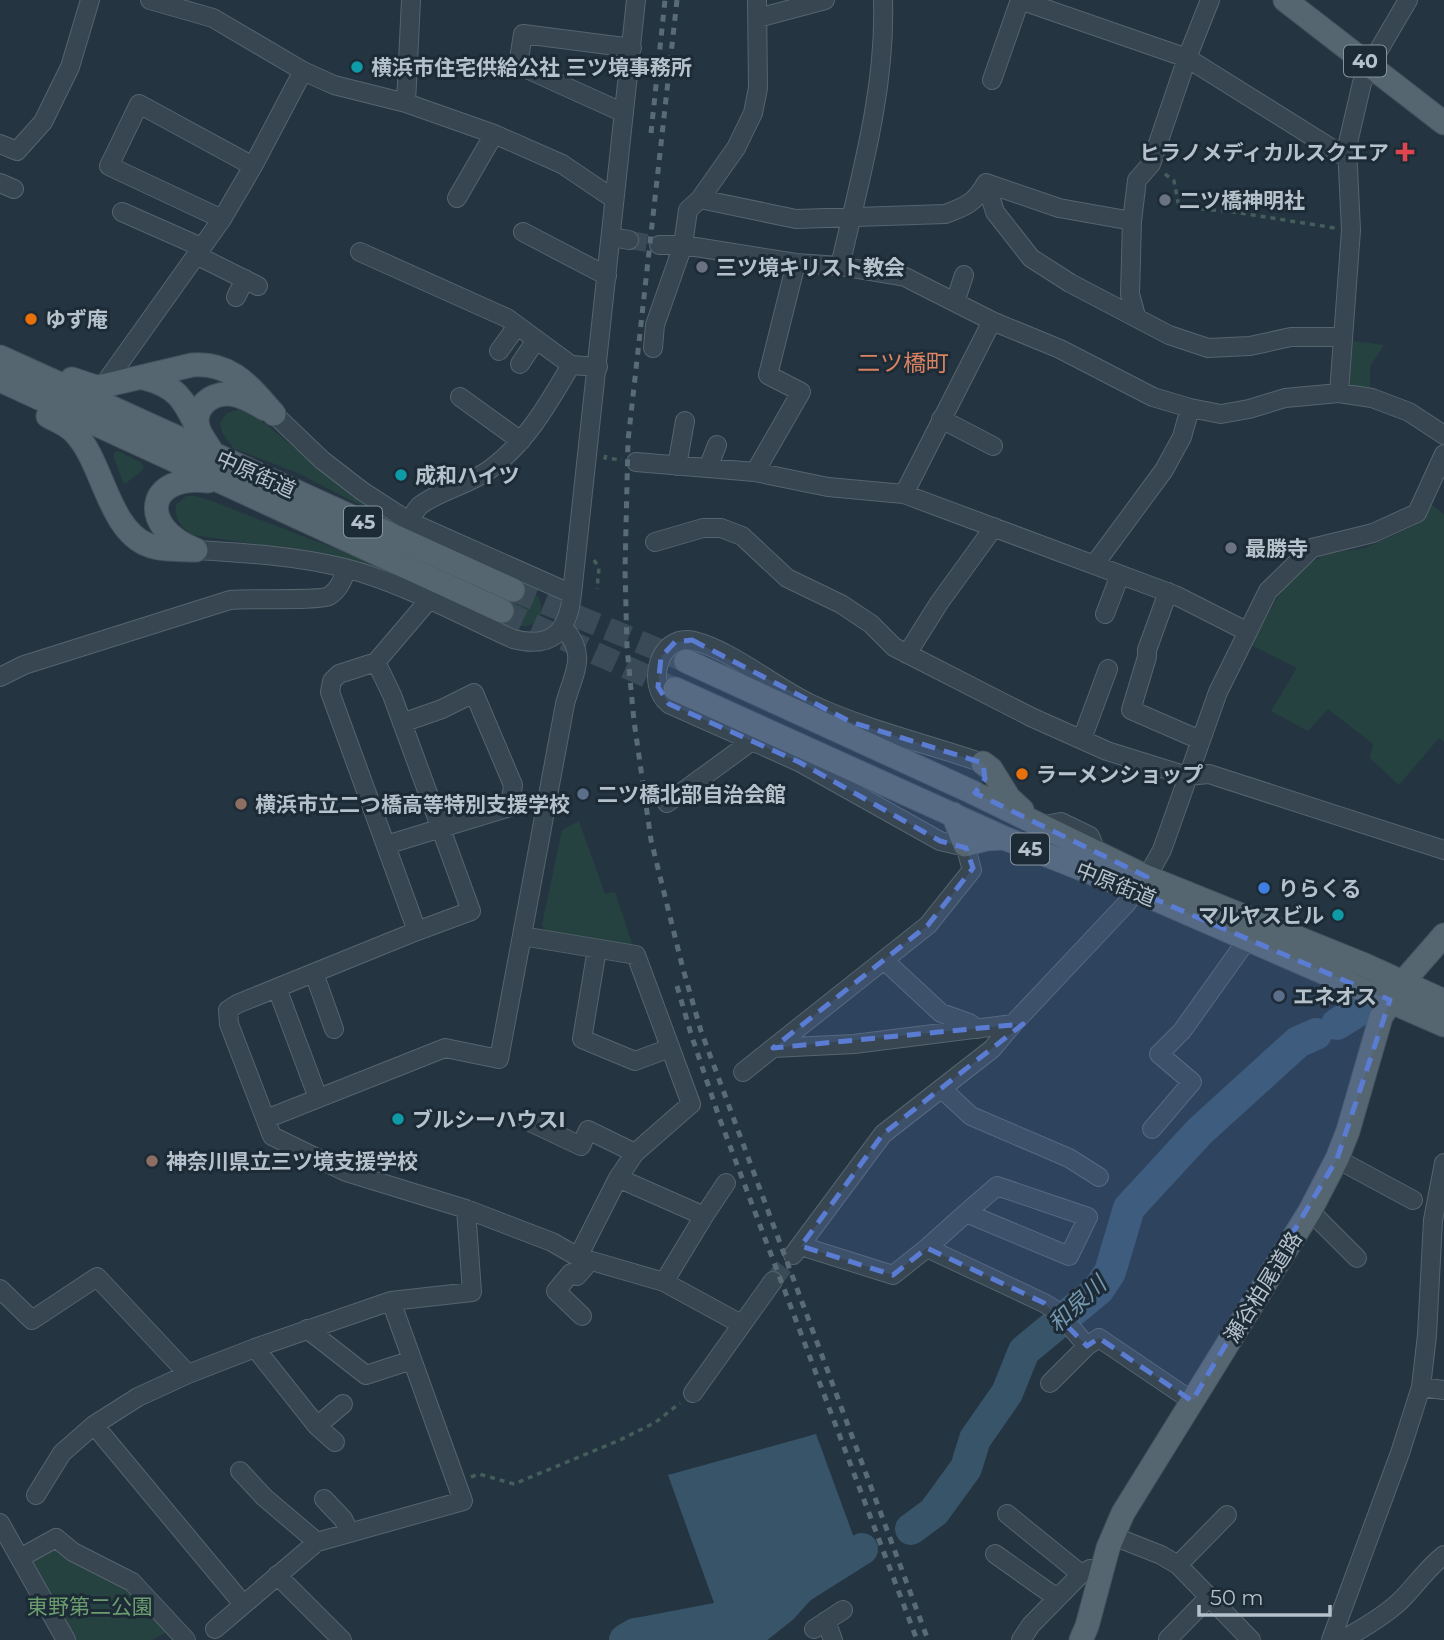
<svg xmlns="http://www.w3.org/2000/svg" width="1444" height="1640" font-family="Montserrat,'Noto Sans JP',sans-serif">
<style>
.green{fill:#264240}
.water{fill:#385469}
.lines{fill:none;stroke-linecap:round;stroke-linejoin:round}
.river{stroke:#385469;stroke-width:32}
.minor-tunnel{stroke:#3a4a56;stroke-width:18;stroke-dasharray:18 9;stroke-linecap:butt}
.major-tunnel{stroke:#3a4a56;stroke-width:23;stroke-dasharray:23 11;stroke-linecap:butt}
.minor-casing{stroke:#56646e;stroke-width:20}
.major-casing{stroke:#45525d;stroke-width:25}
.path{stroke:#445e5c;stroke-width:3.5;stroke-dasharray:5 5;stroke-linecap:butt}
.minor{stroke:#384651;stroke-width:18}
.major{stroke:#566671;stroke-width:23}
.rail{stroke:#5a6b78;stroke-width:5;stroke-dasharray:7 7;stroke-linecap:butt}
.marked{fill:#5a7cd3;fill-opacity:0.2;stroke:#5a7cd3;stroke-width:5;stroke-dasharray:14 9;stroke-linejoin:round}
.culture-dot{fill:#0f9aa8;stroke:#1d2b36;stroke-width:2.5}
.health-dot{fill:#e0444e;stroke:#1d2b36;stroke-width:2.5}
.worship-dot{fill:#6b7280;stroke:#1d2b36;stroke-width:2.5}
.food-dot{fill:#e8710a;stroke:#1d2b36;stroke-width:2.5}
.service-dot{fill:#5c6f8a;stroke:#1d2b36;stroke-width:2.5}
.education-dot{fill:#8d6e63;stroke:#1d2b36;stroke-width:2.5}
.shop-dot{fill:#3f7fe0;stroke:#1d2b36;stroke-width:2.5}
.labels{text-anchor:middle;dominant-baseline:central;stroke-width:6;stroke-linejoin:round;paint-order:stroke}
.shield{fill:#1d2b36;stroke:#87949e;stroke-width:2}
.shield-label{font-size:19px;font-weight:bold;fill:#b5c1cb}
.poi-label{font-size:21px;font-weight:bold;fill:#b5c1cb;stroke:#1d2b36;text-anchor:start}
.street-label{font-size:21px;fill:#b5c1cb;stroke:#1d2b36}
.park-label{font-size:21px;fill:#6b9d6e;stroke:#1d2b36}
.neighbourhood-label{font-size:23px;fill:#da8261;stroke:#1d2b36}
.water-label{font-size:23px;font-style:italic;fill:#7497af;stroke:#1d2b36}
</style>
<rect width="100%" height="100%" fill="#243541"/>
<!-- green -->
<path class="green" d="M1353 341 1384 345 1370 366V392L1349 388Z
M240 409 266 424 354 498 377 514 298 473 233 448 222 432 220 423 227 413Z
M118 451 142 463 144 469 125 484 123 482 114 458V453Z
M186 496H196L211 501 378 565V567L308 552 194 535C182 529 174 519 176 505Z
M1429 503 1444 514V742L1439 738 1399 785 1370 758 1373 744 1328 709 1308 731 1271 711 1297 668 1251 645 1279 595 1303 568 1325 554 1365 548 1414 526Z
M519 585C525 588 534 591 538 597 545 608 540 625 525 626 518 627 511 623 504 620Z
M579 821 605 894 615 892 634 950 546 931 542 925 562 830Z
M56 1548 125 1587 167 1632 152 1640H71L28 1564Z"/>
<!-- water -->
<path class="water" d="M816 1434 857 1546 764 1619 741 1631 696 1630 635 1634 630 1619 714 1603 668 1475Z"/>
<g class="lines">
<!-- river -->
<path class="river" d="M1337 1024 1358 1011
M911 1529 934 1512 966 1468 975 1439 1007 1393 1024 1351 1098 1290 1110 1272 1129 1208 1200 1131 1298 1042 1316 1034
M625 1640 635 1634 696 1630 740 1634 753 1631 782 1608 800 1588 862 1549"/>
<!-- minor-tunnel -->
<path class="minor-tunnel" d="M629 240 659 245
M773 1281 793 1255"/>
<!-- major-tunnel -->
<path class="major-tunnel" d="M513 590 686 661
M502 611 675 689"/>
<!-- minor casing -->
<g class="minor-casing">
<path id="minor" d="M150 0 213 18 303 71 334 85 406 103 494 134 562 164 614 199
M1020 0 1187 58 1347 158
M758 18 825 0
M992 80 1020 0
M406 103 411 0
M624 113 518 65 523 34 632 48
M0 144 17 151 43 122 70 67 90 0
M0 183 14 189
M986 183 1059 208 1132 221
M457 198 494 134
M700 199 796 219 945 214C965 207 976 202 986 183L995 212 1031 258 1070 283 1169 335 1208 348 1250 346 1291 337H1342
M122 212 201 247
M222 219 109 166 139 104 253 166
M523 232 607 276
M611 237 629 240
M659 245H683L796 263 840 266 905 277 992 321 1060 349 1153 397 1190 408 1221 414 1249 409 1285 398 1339 393 1372 398 1409 412 1444 435
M360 252 507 318 571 365 598 367
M196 255 258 286
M840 266C860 178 886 90 883 0
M236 297 245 279
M955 302 964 275
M1136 316 1130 294 1132 221 1137 180 1151 164 1187 58 1210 0
M653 348 655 325 683 245 688 210 700 199 736 148 753 113 758 88 757 0
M499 351 517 326
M520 364 536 340
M103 386 222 219 253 166 303 71
M1339 393 1351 230 1347 147 1362 83 1370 65 1408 0
M460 397 521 441
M274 414 322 460 362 491 410 522 572 594
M941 419 993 446
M636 462 755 472 828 487 904 494 1175 595 1248 632
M677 466 685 421
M708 468 717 445
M755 472 801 392 768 375 796 263
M904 494 992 321
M410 522C413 515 416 508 422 504 442 490 468 485 489 470 527 442 548 404 571 365
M655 542 703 528H721L742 536 787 578 841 604 871 624 894 647 1031 717 1107 751 1187 776 1209 774 1444 850
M196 550C247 553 296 556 345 568 403 583 458 614 513 639 552 649 568 632 572 594L636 0
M1094 565 1164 470 1182 437 1190 408
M1168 592 1147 650V657L1131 710 1200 740
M428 601 376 662 339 674 332 681 330 692 417 931 237 1004 228 1010 229 1024 272 1136 346 1172 466 1209 552 1242 578 1257 664 1282 741 1324
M1105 614 1120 575
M907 654 939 603 994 527
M376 662 392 695 471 911 417 931
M0 677 24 665 230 600C249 598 320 601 329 596 339 590 343 579 347 569
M1082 739 1108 669
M983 763C925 743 867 730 811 704 775 687 731 650 694 641 659 632 645 685 669 704L799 762 940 841 957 845H965L972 870 928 925 773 1048 854 1044 1013 1024
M667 803 752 741
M1040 826 1061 822 1090 836 1097 854
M386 845 510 807 513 785 474 693 442 709 402 723
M522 936 636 955 691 1104 635 1153 618 1178
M597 949 582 1039 635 1061 670 1048
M885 961 941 1013 969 1023 978 1029
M314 973 334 1029
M277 988 318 1098
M743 1072 773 1048
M942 1089 971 1116 1069 1158 1099 1177
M266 1119 445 1048 499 1059 565 704C573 673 589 656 563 627
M528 1121 581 1146 588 1130 635 1153
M1152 1129 1192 1082 1159 1054 1182 1031 1247 940
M1337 1159 1413 1200
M1310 1211 1357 1258
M966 1213 997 1186 1088 1217 1069 1256 966 1213 927 1248 1044 1303 1057 1311 1087 1346 1099 1338 1192 1401
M704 1216 726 1183
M801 1246 893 1275 927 1248
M793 1255 883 1134 992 1049 1013 1024 1125 905 1147 877 1162 850 1218 692 1268 591 1312 548 1373 533 1417 513 1444 454
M578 1257 618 1178 704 1216 664 1282
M0 1289 32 1320 97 1277 188 1374
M582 1316 556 1291 571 1273 577 1276 590 1261
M307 1329 366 1375 412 1360
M255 1348 317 1426 335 1442
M1050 1383 1087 1346
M1421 1387 1444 1390
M693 1393 773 1281
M94 1425 243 1604
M317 1426 343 1404
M240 1471 264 1497 317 1542
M36 1495 62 1453 94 1425 138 1397 188 1374 255 1348 391 1301 472 1292 466 1209
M324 1499 343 1519 350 1533
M1007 1514 1081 1574
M0 1523 66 1640
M1113 1536 1161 1555 1178 1565 1251 1640
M995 1554 1057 1598
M20 1558 56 1538 73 1552 132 1582 186 1640
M1178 1565 1227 1515
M277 1575 342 1640
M826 1621 833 1640
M215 1629 317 1542 463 1501 391 1301
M814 1629 843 1610
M1168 1639 1210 1596
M1021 1640 1031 1625 1081 1574 1090 1569 1102 1570
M1331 1640 1400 1453 1421 1387 1427 1335 1433 1220 1444 1163
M1342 1640C1362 1629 1381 1618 1398 1603 1414 1588 1426 1569 1444 1555"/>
</g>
<!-- major casing -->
<g class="major-casing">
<path id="major" d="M1285 0 1444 123
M0 357 513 590
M144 378C177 386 184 400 198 429
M72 379 96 387 103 386 192 365C232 362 249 386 274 414
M0 380 502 611
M48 416C57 421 68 425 75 433 103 462 108 529 148 545 163 551 181 549 196 550
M213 454C209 446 202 438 199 430 191 410 209 393 229 394 241 395 254 402 265 409
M194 549C139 527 145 474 208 481
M686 661 970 791 1147 877 1365 965 1444 1001
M675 689 1004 838 1137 891 1444 1025
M983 763 991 769 1009 798 1022 810
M953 814 965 845 986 839 1004 838
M1081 1640 1087 1626 1108 1548 1123 1513 1310 1211 1337 1159 1348 1131 1381 1017 1403 982 1444 935"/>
</g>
<!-- path -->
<path class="path" d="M1165 174 1174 181 1179 207 1234 212 1335 228
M606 455 605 458 622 460
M594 560 599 568 597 589
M471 1477 479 1474 514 1484 620 1440 656 1422 680 1403"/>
<!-- minor -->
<use href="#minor" class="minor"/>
<!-- major -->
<use href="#major" class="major"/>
<!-- rail -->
<path class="rail" d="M677 0 628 441 625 570 627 647 634 721 651 840 683 969 701 1031 928 1640
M651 133 665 0
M677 986 691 1034 719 1117 917 1640"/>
</g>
<!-- marked area -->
<path class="marked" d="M692 640 851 722 983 763 985 779 975 793 1147 877 1136 891 1390 1000 1337 1159 1192 1401 1099 1338 1087 1346 1044 1303 927 1248 893 1275 801 1246 883 1134 1023 1024 773 1048 928 925 973 868 966 848 940 841 799 762 669 704 658 687 661 657 675 642Z"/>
<!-- markers -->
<g class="culture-dot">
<circle cx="357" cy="67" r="7"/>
<circle cx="401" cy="475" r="7"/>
<circle cx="1338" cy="915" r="7"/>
<circle cx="398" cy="1119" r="7"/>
</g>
<path class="health-dot" d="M1401.5 141.5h7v7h7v7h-7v7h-7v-7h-7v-7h7z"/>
<g class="worship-dot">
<circle cx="1165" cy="200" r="7"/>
<circle cx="702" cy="267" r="7"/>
<circle cx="1231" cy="548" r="7"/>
</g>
<g class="food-dot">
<circle cx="31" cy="319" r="7"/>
<circle cx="1022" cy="774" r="7"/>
</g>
<g class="service-dot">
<circle cx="583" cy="794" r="7"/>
<circle cx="1279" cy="996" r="7"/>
</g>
<g class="education-dot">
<circle cx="241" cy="804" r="7"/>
<circle cx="152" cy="1161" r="7"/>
</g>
<circle class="shop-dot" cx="1264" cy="888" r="7"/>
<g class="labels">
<!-- shield labels -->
<g class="shield">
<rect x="1344" y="45.5" width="42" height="31" rx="5"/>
<rect x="344" y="506.5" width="38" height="31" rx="5"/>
<rect x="1011" y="833.5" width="38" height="31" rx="5"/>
</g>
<g class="shield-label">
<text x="1365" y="61">40</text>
<text x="363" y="522">45</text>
<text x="1030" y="849">45</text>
</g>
<!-- poi labels -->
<g class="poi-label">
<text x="371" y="67">横浜市住宅供給公社 三ツ境事務所</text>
<text x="1389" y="152" text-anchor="end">ヒラノメディカルスクエア</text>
<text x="1179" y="200">二ツ橋神明社</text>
<text x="716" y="267">三ツ境キリスト教会</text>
<text x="45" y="319">ゆず庵</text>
<text x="415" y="475">成和ハイツ</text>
<text x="1245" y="548">最勝寺</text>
<text x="1036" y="774">ラーメンショップ</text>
<text x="597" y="794">二ツ橋北部自治会館</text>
<text x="255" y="804">横浜市立二つ橋高等特別支援学校</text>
<text x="1278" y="888">りらくる</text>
<text x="1324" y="915" text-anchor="end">マルヤスビル</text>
<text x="1293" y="996">エネオス</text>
<text x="412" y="1119">ブルシーハウスI</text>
<text x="166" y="1161">神奈川県立三ツ境支援学校</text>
</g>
<!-- street labels -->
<g class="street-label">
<text transform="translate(256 474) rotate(24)">中原街道</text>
<text transform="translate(1116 884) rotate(22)">中原街道</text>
<text transform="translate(1263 1287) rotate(-58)">瀬谷柏尾道路</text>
</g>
<!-- park labels -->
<g class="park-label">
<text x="90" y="1606">東野第二公園</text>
</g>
<!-- neighbourhood labels -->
<g class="neighbourhood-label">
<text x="903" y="363">二ツ橋町</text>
</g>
<!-- water labels -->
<g class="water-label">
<text transform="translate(1077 1304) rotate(-43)">和泉川</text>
</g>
</g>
<!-- scale -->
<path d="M1199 1605v10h131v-10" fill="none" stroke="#b5c1cb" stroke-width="3.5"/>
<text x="1210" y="1605" font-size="21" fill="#b5c1cb" stroke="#1d2b36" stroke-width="5" paint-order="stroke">50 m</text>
</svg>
